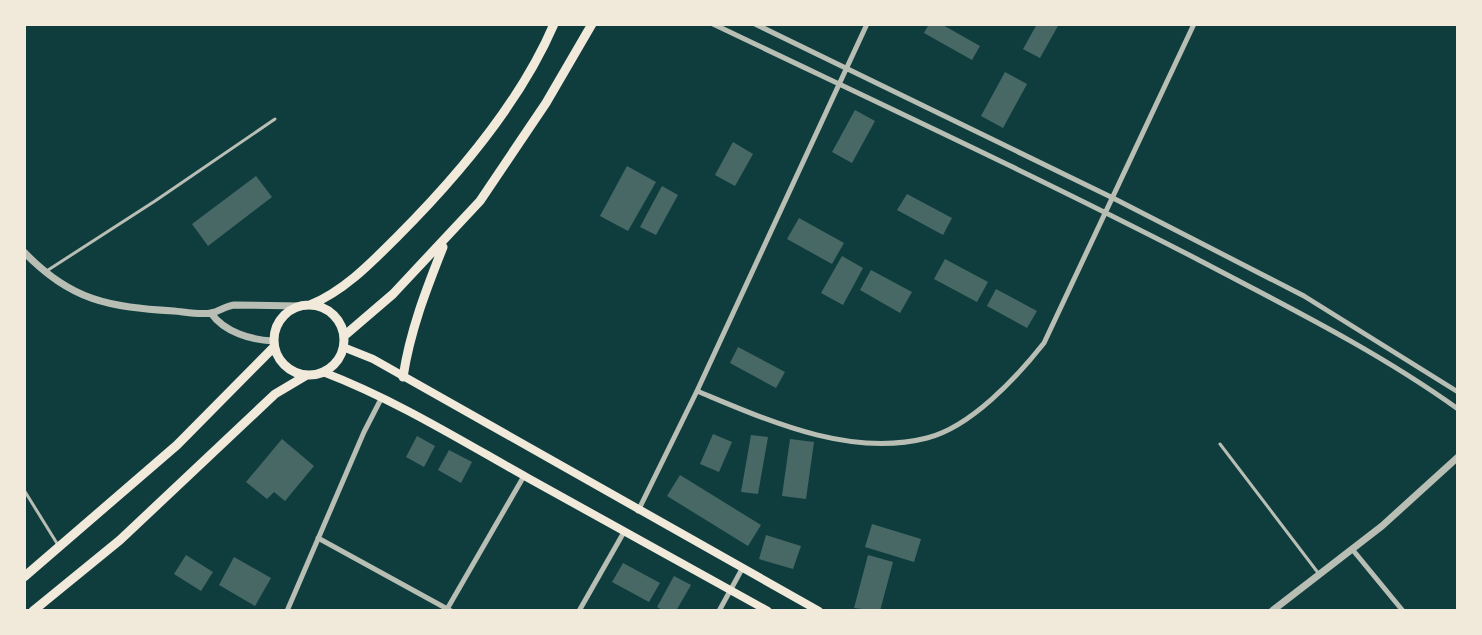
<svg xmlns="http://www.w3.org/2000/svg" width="1482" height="635" font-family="Arial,sans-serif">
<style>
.building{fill:#486865}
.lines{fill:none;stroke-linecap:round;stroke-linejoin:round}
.service{stroke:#b8beb3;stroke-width:3}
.minor{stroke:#b8beb3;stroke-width:5}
.tertiary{stroke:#b8beb3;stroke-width:7}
.secondary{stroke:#f1e9da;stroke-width:8}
.primary{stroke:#f1e9da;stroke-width:9}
</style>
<rect width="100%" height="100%" fill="#0f3d3e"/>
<!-- building -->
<path class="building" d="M929 24H941L980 46 972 60 924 33Z
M1037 24H1059L1040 58 1023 49Z
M1005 72 1027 84 1003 128 981 116Z
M855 110 875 121 852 163 832 152Z
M733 142 753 154 735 186 715 175Z
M627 166 656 182 628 231 600 216Z
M256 176 272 197 208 246 192 224Z
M662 186 678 195 656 235 640 227Z
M907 194 952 218 943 235 897 210Z
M799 218 844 243 832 264 787 239Z
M842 256 863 268 843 305 821 293Z
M945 259 988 282 977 302 934 279Z
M871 270 912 292 900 313 860 290Z
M996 289 1037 311 1027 328 987 306Z
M738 347 785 372 776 388 730 363Z
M713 434 732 442 719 472 700 464Z
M751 435 768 437 758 494 741 492Z
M417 436 435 446 424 467 406 457Z
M282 439 314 466 285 501 274 492 267 499 246 482Z
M790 439 814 442 806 499 782 496Z
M449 450 472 462 461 483 438 470Z
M680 475 761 525 748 546 667 496Z
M872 524 921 539 914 562 865 547Z
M766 535 801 546 793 569 759 559Z
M186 555 213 572 201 591 174 574Z
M868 555 893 562 880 611 854 608Z
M234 557 271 578 255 606 219 585Z
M623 563 660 583 649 602 612 582Z
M674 576 691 585 676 611H664L657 607Z"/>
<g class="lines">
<!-- service -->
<path class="service" d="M45 272 155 201 275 119
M1220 444 1319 574
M24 490 58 545"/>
<!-- minor -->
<path class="minor" d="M713 24C874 101 1036 176 1195 258 1284 305 1376 350 1458 409
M755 24 1113 198 1304 296 1458 392
M697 391C767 420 849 458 927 438 971 427 1017 377 1044 343L1194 24
M638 511 697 391 867 24
M318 538 451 611
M1352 549 1403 611
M287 611 364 432 382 397
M446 611 524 476
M579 611 624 532
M719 611 742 569"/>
<!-- tertiary -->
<path class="tertiary" d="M24 252C71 301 109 307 174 311 185 312 200 315 211 313 219 312 225 306 234 305L300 306
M211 313C224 332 251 340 273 341
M1272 611 1382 526 1458 457"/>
<!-- secondary -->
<path class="secondary" d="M343 347 373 359 819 611
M323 372C396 400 460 440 528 478 608 523 688 567 768 611"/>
<!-- primary -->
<path class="primary" d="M310 305C344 291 371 263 397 237 456 178 521 101 554 24
M274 340a35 35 0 1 1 70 0a35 35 0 1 1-70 0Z
M344 336 393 294 480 201 546 103 592 24
M403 377C410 331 426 290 443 247
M24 577 177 445 274 347
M33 611 120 540 275 394 307 375"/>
</g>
<!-- border -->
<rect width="1482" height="635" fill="none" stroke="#f1e9da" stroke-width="52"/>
</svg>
